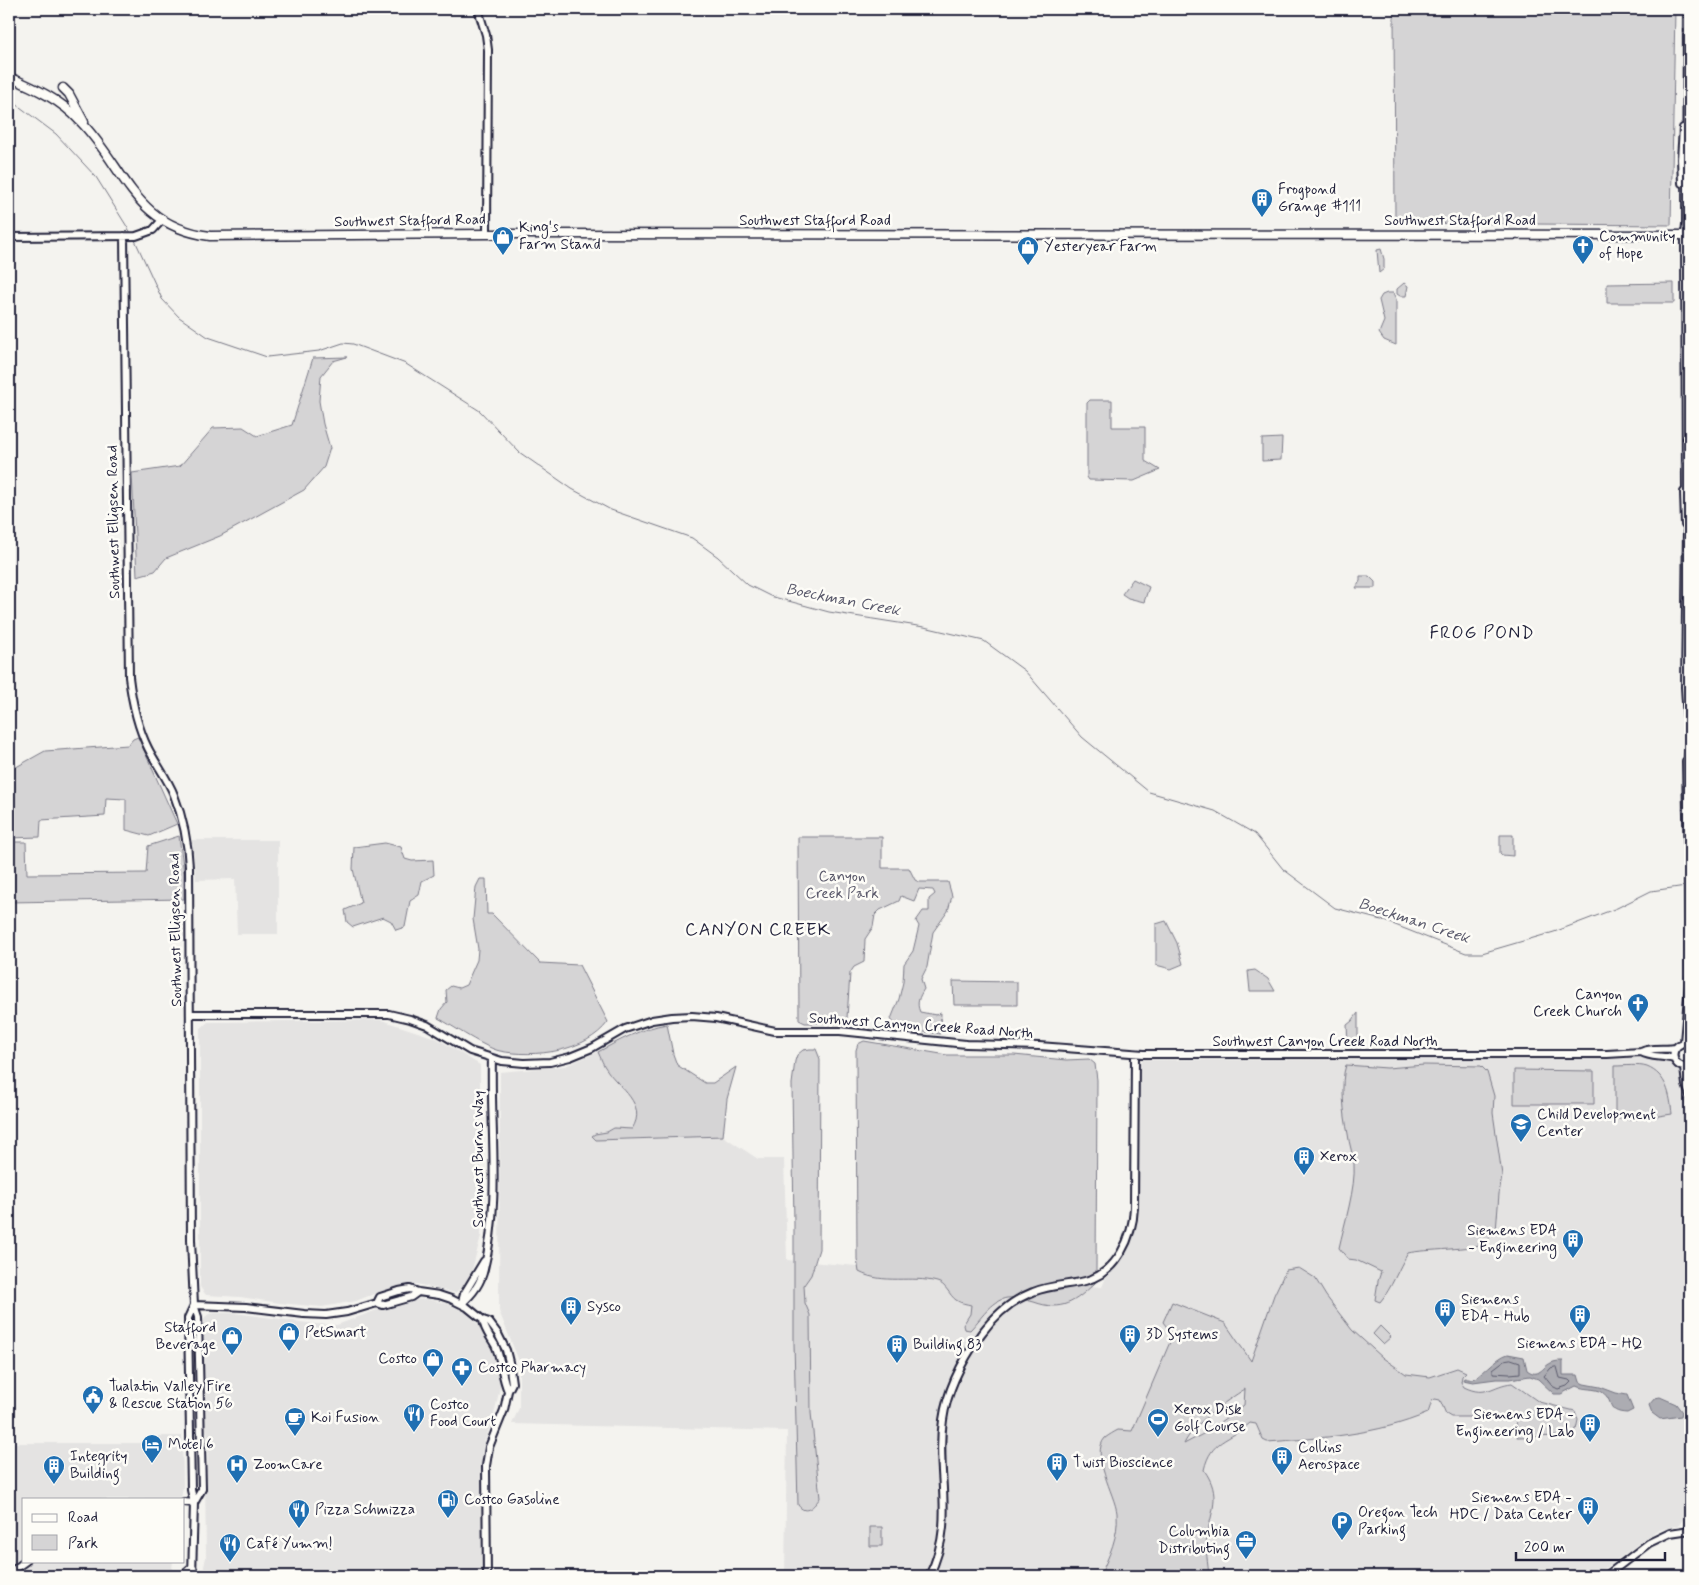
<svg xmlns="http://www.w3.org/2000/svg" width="1699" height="1585" font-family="Mynerve,sans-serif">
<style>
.built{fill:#e4e3e2}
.green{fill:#d5d4d5;stroke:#7c7b88;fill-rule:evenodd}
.water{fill:#acacb2;stroke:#757582}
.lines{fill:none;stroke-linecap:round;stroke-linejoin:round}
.shore{stroke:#59596b;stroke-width:1}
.stream{stroke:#757582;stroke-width:1}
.secondary-casing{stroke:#22223b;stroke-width:10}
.primary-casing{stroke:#22223b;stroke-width:11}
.highway-casing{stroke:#22223b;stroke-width:12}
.secondary{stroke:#fdfcf7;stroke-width:6}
.primary{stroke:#fdfcf7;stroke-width:8}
.highway{stroke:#fdfcf7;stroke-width:9}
.labels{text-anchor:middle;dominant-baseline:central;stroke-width:5;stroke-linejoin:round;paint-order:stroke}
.poi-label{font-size:15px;fill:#22223b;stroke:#fdfcf7;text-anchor:start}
.street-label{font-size:15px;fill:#22223b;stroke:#fdfcf7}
.park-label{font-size:15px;fill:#585769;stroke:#fdfcf7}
.water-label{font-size:16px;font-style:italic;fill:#59596b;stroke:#fdfcf7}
.quarter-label{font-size:18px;letter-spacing:1px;fill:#22223b;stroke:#fdfcf7}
</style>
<rect width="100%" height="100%" fill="#f4f3ef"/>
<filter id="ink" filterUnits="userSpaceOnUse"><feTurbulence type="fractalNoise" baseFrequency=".02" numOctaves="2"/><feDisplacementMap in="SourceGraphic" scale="10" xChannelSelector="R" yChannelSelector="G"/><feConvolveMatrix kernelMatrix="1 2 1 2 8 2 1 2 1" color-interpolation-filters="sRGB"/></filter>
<g filter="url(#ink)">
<!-- built -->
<path class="built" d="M192 840H278V934H237L235 879 196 880Z
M381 1020 436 1038 480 1065 481 1236 469 1281 455 1293 417 1284 381 1291 356 1301 322 1307 280 1303 240 1297 206 1295 200 1287V1029L208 1022Z
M598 1052 606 1069 634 1101 637 1115 635 1123 632 1129 614 1128 607 1132 595 1134 603 1140 723 1136 758 1159H784L787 1260 1102 1287 1112 1264 1124 1254 1136 1228 1138 1206V1065L1141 1061 1145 1059 1156 1060 1674 1058 1682 1061 1685 1067 1687 1514 1679 1525 1660 1530 1647 1537 1613 1563 1592 1576H785L787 1431 512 1424 519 1408V1361L499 1311 500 1072 565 1066Z
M427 1299 448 1304 465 1312 480 1326 493 1347 498 1362 501 1383 493 1419 484 1443 482 1455 483 1576H202L206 1557 205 1474 208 1461 207 1433 204 1427 203 1321 205 1317 209 1314 215 1313H235L315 1324 337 1325 393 1304 407 1300Z
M158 1436H182L183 1487 181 1499H24V1561H173L171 1576H9V1443H158Z"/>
<!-- green -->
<path class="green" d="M1394 9H1675L1671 225 1395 223Z
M1381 249 1384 259V269L1379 273 1377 250Z
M1404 283 1408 286 1406 296H1400L1397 294V289Z
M1674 283V303H1607V284Z
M1387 293H1393L1396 299V345L1384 340 1379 333 1384 321 1379 300 1382 295Z
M347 357 333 361 321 376 319 401 323 424 330 448 324 467 304 490 220 536 166 558 155 571 137 576 132 473 180 466 213 428 243 427 257 436 292 425 313 358Z
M1090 400H1112V427H1145V461L1160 470 1134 481 1089 480 1087 477V403Z
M1282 438 1281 460 1262 461V439Z
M1360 576H1369L1375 582V588H1356L1360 581Z
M1133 579 1149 587 1144 602 1128 598 1122 594Z
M138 737 177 824 149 836 126 830V799L106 798 105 816 41 820 40 837 9 838V771L45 751 128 745 133 739Z
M1513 835V856L1502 855 1500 853V835Z
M179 836 184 873V899L9 902V842H26L27 874 146 873 148 846Z
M798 837H882V868H909L915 880 919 882H948L952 896 948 911 933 932 927 967 921 979 924 989C919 997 916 1003 920 1012L936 1015 941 1013 940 1034 893 1028 895 1025 891 1019 899 999 903 982 904 964 913 951 919 926 916 921 923 911H929V899L935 894 933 890 919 889 914 901 901 896 899 901 880 910 875 915 873 927 865 939 864 962 854 967 850 973 847 1018 845 1023H805L799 1020Z
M385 843 401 847 405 859 412 861 433 860 434 875 422 881 419 895 410 901 405 927 396 930 391 921 383 917 353 927 347 922 345 910 361 903 353 869 354 847Z
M480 879H486L487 914H492L540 963 579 965 608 1022C586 1052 534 1058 500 1051 485 1048 453 1026 438 1018L441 1009 447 1002 446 990 451 986 459 988 466 985 477 960 478 949 473 919 476 887Z
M1166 921 1177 943 1183 964 1171 969 1156 965V924Z
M1255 970 1268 979 1275 991H1250L1248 971Z
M953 981 1017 982V1005H954Z
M1358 1013V1046H1348L1347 1025 1352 1021Z
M667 1024 673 1054 677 1065 705 1083H713L736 1067 727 1099 723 1136 596 1140 592 1136 595 1134 607 1132 614 1128 632 1129C648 1104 619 1088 607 1070 603 1065 601 1058 598 1052 620 1040 642 1028 667 1024Z
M864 1041 947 1055H1014L1066 1060 1089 1059 1095 1064 1097 1080 1096 1270 1095 1283C1075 1302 1062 1312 1034 1302 1026 1300 1016 1297 1007 1298 992 1300 980 1320 970 1330L964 1329 963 1325 970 1314 971 1305C967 1304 960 1303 956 1300 949 1295 946 1284 937 1282 912 1275 883 1285 859 1272L857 1259 856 1050 858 1044Z
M810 1049H816L820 1059 819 1249 811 1275 804 1285 805 1303 810 1315 811 1413 820 1498C814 1506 806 1516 798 1505L794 1343V1225L792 1084 795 1061 797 1055 803 1050Z
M1346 1065 1387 1068 1424 1065 1481 1066 1487 1072 1494 1096 1493 1113 1502 1175 1499 1194 1496 1231C1492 1235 1488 1240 1484 1243 1473 1250 1425 1249 1408 1253 1398 1269 1392 1288 1380 1302L1375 1300 1378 1281 1381 1272 1356 1260 1348 1259 1339 1248C1344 1225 1356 1187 1354 1164 1353 1154 1349 1144 1348 1134 1344 1116 1340 1082 1346 1065Z
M1615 1066C1625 1066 1638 1064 1647 1067 1667 1075 1670 1095 1672 1114L1639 1119H1618L1615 1116Z
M1514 1070 1594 1071V1104H1514Z
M1299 1268 1315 1278 1326 1296 1352 1330 1383 1358 1406 1374 1430 1377 1457 1368 1466 1372 1462 1376 1461 1382 1464 1387C1487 1398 1492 1385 1512 1383L1539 1402 1575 1411 1578 1420 1576 1430 1567 1436 1517 1437 1516 1417H1451L1446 1414 1440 1400 1435 1399 1432 1401 1428 1413C1377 1435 1322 1438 1267 1442L1263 1440 1256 1424 1250 1423C1229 1442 1211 1439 1204 1470 1222 1495 1211 1511 1207 1537 1205 1549 1208 1564 1209 1576H1100C1109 1556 1119 1536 1117 1513 1115 1495 1090 1454 1105 1438 1109 1435 1114 1432 1118 1430L1132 1431 1173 1335 1163 1322 1172 1302 1225 1323 1251 1361 1274 1295 1286 1270ZM1245 1389 1244 1405 1203 1434 1184 1444C1194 1423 1226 1401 1245 1389Z
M1380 1326 1391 1337 1383 1344 1373 1334Z
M870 1527H882V1546H870Z"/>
<!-- water -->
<path class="water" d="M1508 1354 1524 1357 1527 1370C1539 1379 1542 1367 1551 1363 1555 1361 1559 1361 1563 1361V1375H1578L1580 1382 1584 1384 1600 1387 1616 1393 1627 1395 1633 1410 1627 1413C1605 1412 1615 1401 1602 1392 1595 1388 1584 1390 1576 1386L1561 1394H1554L1538 1379 1530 1376 1510 1379H1496L1473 1382 1463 1380 1464 1378C1466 1378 1469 1380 1472 1379 1480 1378 1496 1357 1508 1354Z
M1660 1397 1676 1404 1682 1412 1681 1416 1660 1419 1652 1413 1649 1405 1655 1398Z"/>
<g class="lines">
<!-- shore -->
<path class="shore" d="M1511 1359 1520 1362V1373L1510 1374 1493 1373V1369L1505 1360Z
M1557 1367 1560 1378 1569 1380 1571 1382 1567 1386 1558 1389 1552 1386 1544 1376 1551 1368Z"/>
<!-- stream -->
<path class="stream" d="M9 102 16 104 56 134 96 177 131 233
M134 238 162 299 179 317 208 337 267 357 319 351 343 343 353 344 406 364 480 411 519 452 572 489 611 510 692 538 718 557 748 585 770 596 829 612 924 627 984 641 1025 671 1082 737 1149 792 1215 811 1255 834 1283 869 1335 908 1385 921 1466 953H1482L1554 932 1617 908 1651 891 1686 886"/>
<!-- secondary casing -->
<g class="secondary-casing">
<path id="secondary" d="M478 9 486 35 488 50 487 234
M1682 183 1681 159 1683 128
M124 236 129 677C132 702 137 726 148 748 156 764 168 779 174 795 183 818 188 843 189 867L191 1240 194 1305 198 1317 202 1489 194 1503
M9 237 136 236 153 230 162 220
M1687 765 1689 750 1685 687 1687 527 1685 525 1684 492 1686 490 1685 235 1686 224 1687 9
M190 1014H389L410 1019 427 1025 470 1051 502 1061 524 1063 550 1062 570 1057 592 1048 625 1029 652 1020 672 1017 692 1016 716 1018 775 1031H840L966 1044 1039 1046 1144 1054H1607L1641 1052C1650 1047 1665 1050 1676 1048
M1684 1042 1690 974 1686 761
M1690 1043C1668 1040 1668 1070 1690 1067
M1641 1052C1651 1058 1663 1055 1674 1059
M1684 1068 1686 1085 1689 1093
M1690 1089V1141
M462 1302 464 1294 484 1261
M377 1303 380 1297 399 1291 410 1289 418 1292 439 1295 451 1299 467 1307 483 1320 489 1322 498 1334 506 1350 509 1362 512 1383 508 1391 504 1410 489 1447 486 1466 487 1576
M461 1304C472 1295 481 1283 484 1269 501 1203 490 1127 492 1058
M194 1305 246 1307 304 1314 326 1315 347 1312 377 1303 383 1305 411 1297 418 1292
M483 1320C484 1330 490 1336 495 1345 502 1360 501 1376 508 1391
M184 1502 194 1503
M9 1573 26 1561
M192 1576 194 1503 191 1490 188 1318 194 1305
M929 1576C957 1521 935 1475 943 1420 947 1390 964 1358 981 1334 995 1315 1012 1300 1033 1292 1050 1285 1068 1285 1085 1281 1117 1273 1133 1237 1134 1207L1135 1054
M1606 1576 1649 1543 1670 1533 1690 1530"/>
</g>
<!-- primary casing -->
<g class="primary-casing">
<path id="primary" d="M9 77C35 88 61 100 80 121 126 168 133 226 210 236L487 234 1690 235
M63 88 69 94 84 122"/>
</g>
<!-- highway casing -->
<g class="highway-casing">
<path id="highway" d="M184 1576 192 1569"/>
</g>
<!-- secondary -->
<use href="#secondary" class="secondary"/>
<!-- primary -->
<use href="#primary" class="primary"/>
<!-- highway -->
<use href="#highway" class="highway"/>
</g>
</g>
<!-- icons -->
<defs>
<g id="building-pin" transform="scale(1.125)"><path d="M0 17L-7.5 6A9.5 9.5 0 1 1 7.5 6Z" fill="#1f6fb2" stroke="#fdfcf7"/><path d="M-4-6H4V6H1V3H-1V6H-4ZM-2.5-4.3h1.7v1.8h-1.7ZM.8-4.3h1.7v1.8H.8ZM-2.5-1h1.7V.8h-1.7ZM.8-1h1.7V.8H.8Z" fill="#fff"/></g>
<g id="shop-pin" transform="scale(1.125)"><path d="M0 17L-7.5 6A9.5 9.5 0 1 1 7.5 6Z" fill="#1f6fb2" stroke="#fdfcf7"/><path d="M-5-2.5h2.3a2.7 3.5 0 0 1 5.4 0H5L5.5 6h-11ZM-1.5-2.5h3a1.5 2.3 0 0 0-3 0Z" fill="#fff"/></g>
<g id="church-pin" transform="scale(1.125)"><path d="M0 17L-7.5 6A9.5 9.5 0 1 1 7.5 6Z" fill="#1f6fb2" stroke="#fdfcf7"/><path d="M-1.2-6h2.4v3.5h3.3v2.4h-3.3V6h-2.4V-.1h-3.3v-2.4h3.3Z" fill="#fff"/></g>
<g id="school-pin" transform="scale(1.125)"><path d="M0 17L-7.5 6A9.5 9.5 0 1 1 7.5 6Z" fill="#1f6fb2" stroke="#fdfcf7"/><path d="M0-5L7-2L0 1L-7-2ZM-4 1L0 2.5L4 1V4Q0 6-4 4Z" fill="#fff"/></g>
<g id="pharmacy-pin" transform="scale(1.125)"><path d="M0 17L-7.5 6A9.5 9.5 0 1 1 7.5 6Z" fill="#1f6fb2" stroke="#fdfcf7"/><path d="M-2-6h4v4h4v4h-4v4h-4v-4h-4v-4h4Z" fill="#fff"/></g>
<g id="civic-pin" transform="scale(1.125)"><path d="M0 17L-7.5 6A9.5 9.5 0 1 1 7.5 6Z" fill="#1f6fb2" stroke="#fdfcf7"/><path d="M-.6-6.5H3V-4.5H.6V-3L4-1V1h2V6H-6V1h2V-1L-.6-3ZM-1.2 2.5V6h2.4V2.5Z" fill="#fff"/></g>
<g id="restaurant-pin" transform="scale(1.125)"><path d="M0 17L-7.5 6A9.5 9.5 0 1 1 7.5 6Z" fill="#1f6fb2" stroke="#fdfcf7"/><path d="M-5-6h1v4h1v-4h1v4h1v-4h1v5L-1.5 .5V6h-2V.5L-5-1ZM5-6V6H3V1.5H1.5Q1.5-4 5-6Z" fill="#fff"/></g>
<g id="cafe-pin" transform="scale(1.125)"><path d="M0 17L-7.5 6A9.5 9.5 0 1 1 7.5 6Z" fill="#1f6fb2" stroke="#fdfcf7"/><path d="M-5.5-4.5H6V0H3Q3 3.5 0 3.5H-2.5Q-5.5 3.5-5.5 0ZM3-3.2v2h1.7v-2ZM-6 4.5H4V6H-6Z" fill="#fff"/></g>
<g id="stadium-pin" transform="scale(1.125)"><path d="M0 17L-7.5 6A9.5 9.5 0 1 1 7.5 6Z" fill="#1f6fb2" stroke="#fdfcf7"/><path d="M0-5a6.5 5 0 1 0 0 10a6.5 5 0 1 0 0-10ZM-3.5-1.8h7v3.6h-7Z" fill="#fff"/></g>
<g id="hotel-pin" transform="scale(1.125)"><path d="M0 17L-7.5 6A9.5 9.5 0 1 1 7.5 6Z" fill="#1f6fb2" stroke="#fdfcf7"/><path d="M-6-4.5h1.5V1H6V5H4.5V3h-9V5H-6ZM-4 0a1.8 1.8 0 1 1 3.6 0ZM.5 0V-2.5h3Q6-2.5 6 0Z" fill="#fff"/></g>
<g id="hospital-pin" transform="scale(1.125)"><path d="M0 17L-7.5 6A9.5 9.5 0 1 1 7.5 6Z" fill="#1f6fb2" stroke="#fdfcf7"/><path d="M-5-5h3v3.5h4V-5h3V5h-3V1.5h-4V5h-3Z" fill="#fff"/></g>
<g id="fuel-pin" transform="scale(1.125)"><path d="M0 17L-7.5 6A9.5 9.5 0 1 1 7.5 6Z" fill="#1f6fb2" stroke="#fdfcf7"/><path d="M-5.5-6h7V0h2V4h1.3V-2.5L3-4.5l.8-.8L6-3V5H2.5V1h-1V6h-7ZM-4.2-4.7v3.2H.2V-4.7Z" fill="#fff"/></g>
<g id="parking-pin" transform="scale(1.125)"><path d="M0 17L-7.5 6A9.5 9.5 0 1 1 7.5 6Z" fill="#1f6fb2" stroke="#fdfcf7"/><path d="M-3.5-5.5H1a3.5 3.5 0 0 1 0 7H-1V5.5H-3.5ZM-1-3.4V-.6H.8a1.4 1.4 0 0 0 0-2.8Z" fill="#fff"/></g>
<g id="office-pin" transform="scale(1.125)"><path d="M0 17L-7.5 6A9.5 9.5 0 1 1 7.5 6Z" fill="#1f6fb2" stroke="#fdfcf7"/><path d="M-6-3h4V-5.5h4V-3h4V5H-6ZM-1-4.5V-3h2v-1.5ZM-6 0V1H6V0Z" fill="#fff"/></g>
</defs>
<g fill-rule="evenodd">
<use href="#building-pin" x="1262" y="199"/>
<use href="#shop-pin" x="503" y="237"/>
<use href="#church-pin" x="1583" y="246"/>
<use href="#shop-pin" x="1028" y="247"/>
<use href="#church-pin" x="1638" y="1004"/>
<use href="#school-pin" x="1521" y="1124"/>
<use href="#building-pin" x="1304" y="1157"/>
<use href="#building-pin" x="1573" y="1240"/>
<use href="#building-pin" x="571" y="1307"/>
<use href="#building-pin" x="1445" y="1309"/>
<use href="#building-pin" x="1580" y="1315"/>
<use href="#shop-pin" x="289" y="1333"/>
<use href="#building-pin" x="1130" y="1335"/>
<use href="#shop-pin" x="232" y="1337"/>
<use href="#building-pin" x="897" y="1345"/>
<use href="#shop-pin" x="433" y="1359"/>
<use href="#pharmacy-pin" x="462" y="1368"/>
<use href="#civic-pin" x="93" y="1396"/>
<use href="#restaurant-pin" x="414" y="1414"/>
<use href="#cafe-pin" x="295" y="1418"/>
<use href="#stadium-pin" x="1158" y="1419"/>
<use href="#building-pin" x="1590" y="1424"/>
<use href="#hotel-pin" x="152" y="1445"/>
<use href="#building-pin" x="1282" y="1457"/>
<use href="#building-pin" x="1057" y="1463"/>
<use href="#hospital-pin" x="237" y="1465"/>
<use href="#building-pin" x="54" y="1466"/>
<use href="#fuel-pin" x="448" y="1500"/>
<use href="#building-pin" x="1588" y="1507"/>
<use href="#restaurant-pin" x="299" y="1510"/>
<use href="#parking-pin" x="1342" y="1522"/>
<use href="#office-pin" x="1246" y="1541"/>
<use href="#restaurant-pin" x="230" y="1544"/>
</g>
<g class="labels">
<!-- poi labels -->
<g class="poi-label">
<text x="1278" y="190">Frogpond<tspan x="1278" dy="17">Grange #111</tspan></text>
<text x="519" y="228">King's<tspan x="519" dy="17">Farm Stand</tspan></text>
<text x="1599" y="237">Community<tspan x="1599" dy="17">of Hope</tspan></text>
<text x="1044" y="247">Yesteryear Farm</text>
<text x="1622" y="995" text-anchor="end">Canyon<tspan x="1622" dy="17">Creek Church</tspan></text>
<text x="1537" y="1115">Child Development<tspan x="1537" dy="17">Center</tspan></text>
<text x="1320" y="1157">Xerox</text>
<text x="1557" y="1231" text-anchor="end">Siemens EDA<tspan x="1557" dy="17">- Engineering</tspan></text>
<text x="1461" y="1300">Siemens<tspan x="1461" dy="17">EDA - Hub</tspan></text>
<text x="587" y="1307">Sysco</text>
<text x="216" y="1328" text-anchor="end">Stafford<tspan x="216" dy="17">Beverage</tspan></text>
<text x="305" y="1333">PetSmart</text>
<text x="1146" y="1335">3D Systems</text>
<text x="1580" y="1344" text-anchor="middle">Siemens EDA - HQ</text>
<text x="913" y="1345">Building 83</text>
<text x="417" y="1359" text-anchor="end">Costco</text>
<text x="478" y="1368">Costco Pharmacy</text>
<text x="109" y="1387">Tualatin Valley Fire<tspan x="109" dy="17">&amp; Rescue Station 56</tspan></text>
<text x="430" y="1405">Costco<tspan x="430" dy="17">Food Court</tspan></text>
<text x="1174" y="1410">Xerox Disk<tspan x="1174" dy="17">Golf Course</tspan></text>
<text x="1574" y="1415" text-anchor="end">Siemens EDA -<tspan x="1574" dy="17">Engineering / Lab</tspan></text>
<text x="311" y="1418">Koi Fusion</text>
<text x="168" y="1445">Motel 6</text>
<text x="1298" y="1448">Collins<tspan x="1298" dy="17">Aerospace</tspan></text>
<text x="70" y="1457">Integrity<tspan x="70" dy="17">Building</tspan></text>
<text x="1073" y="1463">Twist Bioscience</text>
<text x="253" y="1465">ZoomCare</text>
<text x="1572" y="1498" text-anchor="end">Siemens EDA -<tspan x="1572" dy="17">HDC / Data Center</tspan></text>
<text x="464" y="1500">Costco Gasoline</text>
<text x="315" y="1510">Pizza Schmizza</text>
<text x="1358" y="1513">Oregon Tech<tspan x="1358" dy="17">Parking</tspan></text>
<text x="1230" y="1532" text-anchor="end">Columbia<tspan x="1230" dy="17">Distributing</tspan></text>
<text x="246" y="1544">Café Yumm!</text>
</g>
<!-- street labels -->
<g class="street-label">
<text transform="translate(410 221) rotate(-1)">Southwest Stafford Road</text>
<text x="815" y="221">Southwest Stafford Road</text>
<text x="1460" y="221">Southwest Stafford Road</text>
<text transform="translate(114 522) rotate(-91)">Southwest Elligsen Road</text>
<text transform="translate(176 930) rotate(-91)">Southwest Elligsen Road</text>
<text transform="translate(921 1026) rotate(4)">Southwest Canyon Creek Road North</text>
<text x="1325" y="1042">Southwest Canyon Creek Road North</text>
<text transform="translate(479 1159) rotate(-90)">Southwest Burns Way</text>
</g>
<!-- park labels -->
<g class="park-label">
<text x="842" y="877">Canyon<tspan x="842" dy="17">Creek Park</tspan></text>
</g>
<!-- water labels -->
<g class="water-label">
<text transform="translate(843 600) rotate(11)">Boeckman Creek</text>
<text transform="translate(1414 921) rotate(18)">Boeckman Creek</text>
</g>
<!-- quarter labels -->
<g class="quarter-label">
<text x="1482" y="633">FROG POND</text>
<text x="758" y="930">CANYON CREEK</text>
</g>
</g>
<!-- margin -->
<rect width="1699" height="1585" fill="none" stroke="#fdfcf7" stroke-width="30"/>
<rect x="15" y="15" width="1669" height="1555" fill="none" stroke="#22223b" stroke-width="2" filter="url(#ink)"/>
<!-- legend -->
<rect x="22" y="1498" width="162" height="65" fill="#fdfcf7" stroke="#a5a5ac"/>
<rect x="32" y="1514" width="25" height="8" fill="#fdfcf7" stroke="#a5a5ac"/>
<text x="68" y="1522" font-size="15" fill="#22223b">Road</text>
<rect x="32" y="1535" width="25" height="15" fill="#d5d4d5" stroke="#a5a5ac"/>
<text x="68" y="1548" font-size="15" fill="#22223b">Park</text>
<!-- scale -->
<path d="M1516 1552v8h149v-8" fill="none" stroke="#22223b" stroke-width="2.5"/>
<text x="1524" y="1552" font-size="15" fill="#22223b" stroke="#fdfcf7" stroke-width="4" paint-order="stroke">200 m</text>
</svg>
